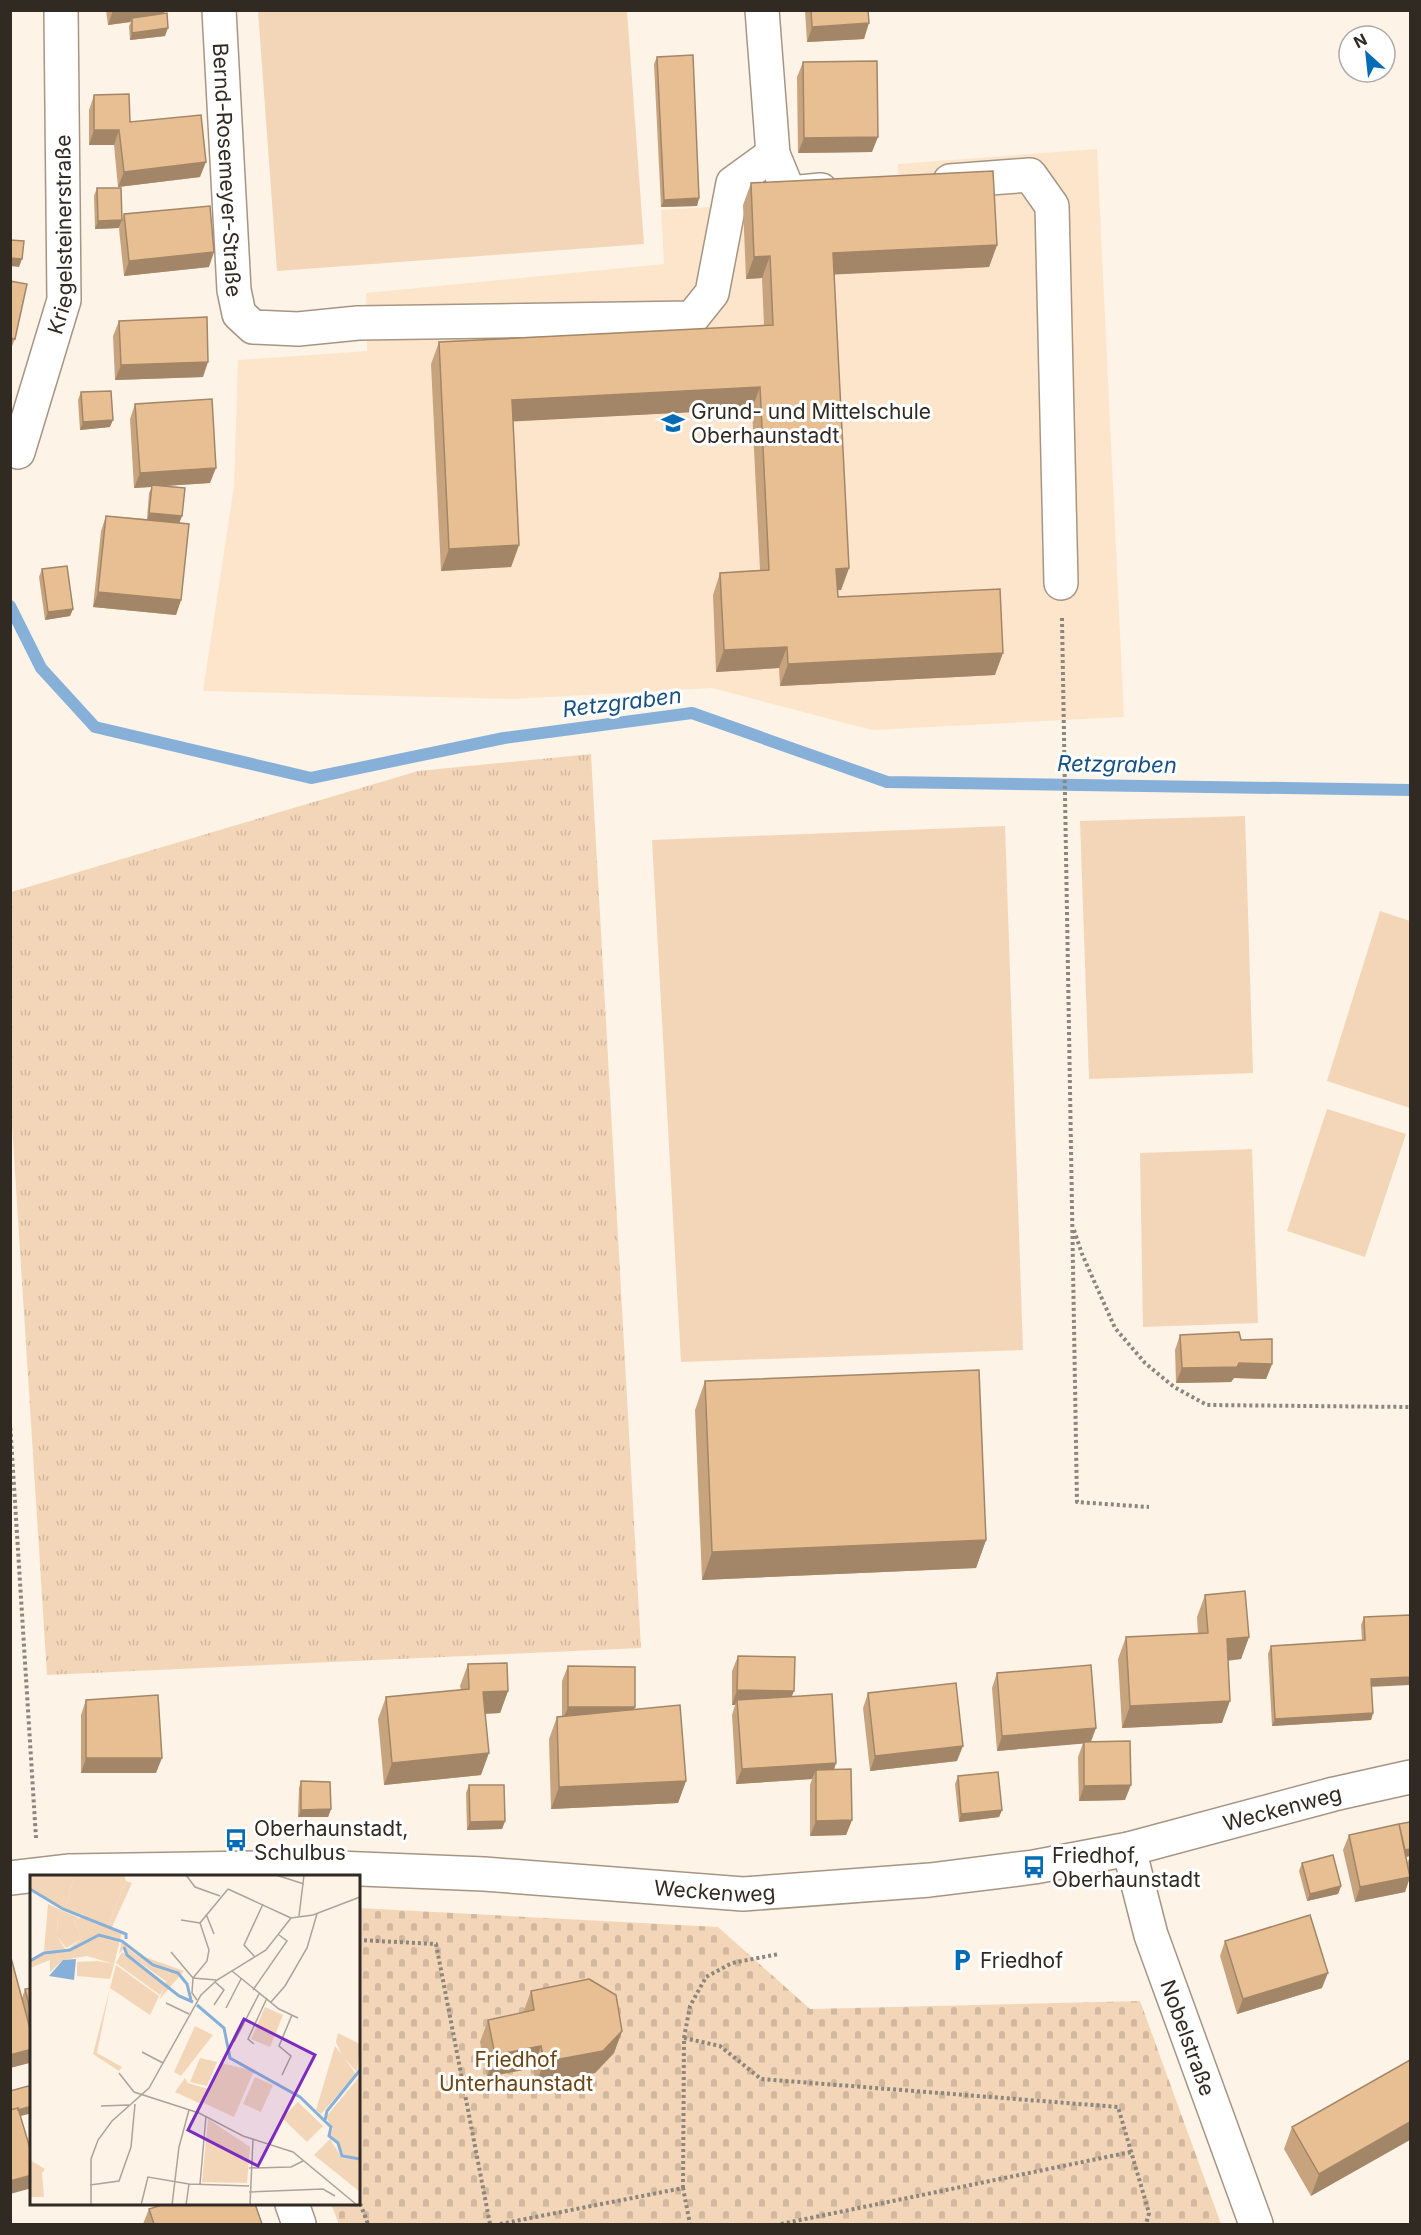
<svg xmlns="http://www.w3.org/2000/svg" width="1421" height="2235" font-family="Inter,sans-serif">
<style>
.built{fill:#fde5cb}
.grass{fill:url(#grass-tufts)}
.cemetery{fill:url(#cemetery-stones)}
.pitch{fill:#f3d6b8}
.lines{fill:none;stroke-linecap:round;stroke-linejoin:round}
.stream{stroke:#87b0d9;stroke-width:12}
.minor-casing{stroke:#a79583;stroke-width:36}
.path{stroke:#8e867c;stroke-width:4;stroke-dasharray:3 3;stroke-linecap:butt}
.minor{stroke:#fff;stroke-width:33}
.wall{fill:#c8a47e}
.shaded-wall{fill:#a28667}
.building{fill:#e8bf93;stroke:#a28667;stroke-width:1.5}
.labels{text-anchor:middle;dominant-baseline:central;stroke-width:6;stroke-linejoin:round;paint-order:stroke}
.street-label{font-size:21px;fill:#312a23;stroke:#fff}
.poi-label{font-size:21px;fill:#312a23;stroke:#fff;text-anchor:start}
.park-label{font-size:21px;fill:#6d4513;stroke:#fff}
.water-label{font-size:22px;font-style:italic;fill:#155184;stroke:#fff}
.inset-river{fill:none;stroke:#87b0d9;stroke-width:3}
.inset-road{fill:none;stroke:#aca399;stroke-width:1.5}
.view{fill:#7b2cbf;fill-opacity:0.15;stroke:#7b2cbf;stroke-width:3}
.inset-edge{fill:none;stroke:#312a23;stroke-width:3}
</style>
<defs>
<pattern id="grass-tufts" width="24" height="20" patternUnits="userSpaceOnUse" patternTransform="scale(1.5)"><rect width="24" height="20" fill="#f3d6b8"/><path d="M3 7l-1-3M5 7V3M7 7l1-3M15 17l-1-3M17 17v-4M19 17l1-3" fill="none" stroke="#d1b89e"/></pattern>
<pattern id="cemetery-stones" width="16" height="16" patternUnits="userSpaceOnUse" patternTransform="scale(1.5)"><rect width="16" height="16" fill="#f3d6b8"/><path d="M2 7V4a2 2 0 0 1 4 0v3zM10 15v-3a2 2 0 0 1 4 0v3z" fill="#d1b89e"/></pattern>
</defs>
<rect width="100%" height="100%" fill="#fef3e7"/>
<!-- built -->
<path class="built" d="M1097 149 1124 717 872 730 712 688 513 699 203 691 234 486 238 360 367 351 366 293 664 264 661 210 899 195 898 164Z"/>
<!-- grass -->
<path class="grass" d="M591 754 641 1648 47 1675 11 1109V892L418 771Z"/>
<!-- cemetery -->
<path class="cemetery" d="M359 1908 718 1927 810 2009 1140 2001 1221 2224H339L331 2204H358Z"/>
<!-- pitch -->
<path class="pitch" d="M258 11H627L644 244 277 271Z
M1245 816 1253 1073 1089 1079 1080 821Z
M1005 826 1023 1350 681 1362 652 840Z
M1380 911 1410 921V1108L1327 1081Z
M1327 1109 1406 1134 1365 1257 1287 1231Z
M1252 1149 1258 1323 1143 1327 1140 1153Z"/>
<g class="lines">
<!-- stream -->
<path class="stream" d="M10 606 41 668 95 727 311 778 504 738 692 713 887 782 1410 790"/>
<!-- minor casing -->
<g class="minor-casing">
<g id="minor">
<path id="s1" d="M219 10 234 290 239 314 253 327 298 329 358 323 692 318 712 293 733 183 773 154"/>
<path d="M762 10 773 154 789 193 821 190"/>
<path d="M950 181 1030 175 1052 206 1061 583"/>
<path id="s2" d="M18 452 64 300 61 10"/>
<path id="s3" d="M1129 1849 1151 1935 1256 2224"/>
<path id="s4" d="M10 1878 70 1871 312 1867 484 1874 743 1894 930 1880 1034 1867 1129 1849 1334 1794 1410 1777"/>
<path d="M292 2204 299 2224"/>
</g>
</g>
<!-- path -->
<path class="path" d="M1062 618 1077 1502 1149 1507
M1074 1230 1082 1254 1115 1328 1145 1363 1174 1387 1207 1405 1410 1407
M10 1422 36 1838
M358 1940 436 1944 490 2224
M684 2038 720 2046 761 2079 1118 2107 1149 2213 1146 2224
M683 2188 684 2038 690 2006 706 1977 732 1963 779 1954
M358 2198 368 2224
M500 2224 683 2188 690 2224
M781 2224 1131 2152"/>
<!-- minor -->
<use href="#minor" class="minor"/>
</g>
<!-- wall -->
<path class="wall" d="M106 10H165L164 13 165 36 130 40 129 26 131 22 108 25Z
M805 10H868L864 39 807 42Z
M657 57 699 198 697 206 661 207 654 64Z
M803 62 872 152 798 153 797 77Z
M94 95 130 122 200 177 118 187 114 145H89V110Z
M751 183 997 245 989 267 834 274 849 568 841 590H837L838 597 995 675 780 686 779 668 716 672 713 595 720 573 760 570 752 409 513 421 519 545 511 567 441 571 431 364 439 342 764 326 762 278 746 279 743 205Z
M97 188 122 220 119 228 95 229 94 196Z
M124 214 209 267 124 276 119 229Z
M10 281 15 339 10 351Z
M119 321 203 377 115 380 113 336Z
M81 392 110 427 80 430 78 400Z
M135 404 210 483 162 486 180 523 181 600 176 615 93 607 101 531 106 516 147 519 149 493 152 487 134 488 130 419Z
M42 569 73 609 70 616 45 620 39 577Z
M1180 1335 1241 1340 1272 1364 1266 1379 1234 1378 1231 1382 1176 1383 1175 1350Z
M705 1381 986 1540 976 1568 702 1580 695 1410Z
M1205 1595 1249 1637 1241 1659 1228 1661 1222 1723 1122 1728 1118 1659 1126 1637 1198 1634 1197 1617Z
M1364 1617 1373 1713 1371 1720 1272 1726 1268 1654 1271 1646 1362 1640 1361 1625Z
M738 1656 792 1696 836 1763 834 1770 852 1820 846 1835 810 1836V1785L812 1779 736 1784 732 1715 735 1705H732V1671Z
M468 1664 508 1691 500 1713 485 1714 481 1775 384 1785 378 1719 386 1697 461 1690 460 1686Z
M568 1666 634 1709 686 1781 678 1803 551 1809 549 1739 557 1717H562V1681Z
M997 1673 1096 1728 1091 1742 1125 1800 1079 1801 1078 1757 1083 1743 997 1751 992 1688Z
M868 1693 957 1761 870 1771 863 1708Z
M86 1700 156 1773H81V1715Z
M958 1776 1002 1810 999 1817 959 1822 955 1784Z
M301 1781 331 1809 328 1817H298L299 1788Z
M469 1785 505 1821 502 1829 467 1830 466 1793Z
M1410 1822V1856L1406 1857 1407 1863 1409 1859H1410V1888L1409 1880 1405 1892 1355 1902 1343 1850 1349 1835Z
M1302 1863 1341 1886 1338 1894 1307 1901 1299 1871Z
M1225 1941 1322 1988 1237 2014 1220 1956Z
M10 1954 22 1998 25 1989 32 1988V2057L29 2063 10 2068Z
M531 1991 622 2031 614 2053 595 2073 536 2084 533 2068 487 2077 480 2042 488 2020 523 2013Z
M1410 2060 1311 2196 1284 2149 1292 2127Z
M149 2209 262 2224H143Z"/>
<!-- shaded-wall -->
<path class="shaded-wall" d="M113 10H165L162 18H132L130 22 108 25Z
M869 23 864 39 807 42 812 27Z
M168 28 165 36 130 40 132 33Z
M94 130H119L114 145H89Z
M878 137 872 152 798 153 804 138Z
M206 162 200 177 118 187 124 172Z
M699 198 697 206 661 207 664 200Z
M122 220 119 228 95 229 98 221Z
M997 245 989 267 825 275 833 253Z
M214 252 209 267 124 276 129 261Z
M770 256 762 278 746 279 754 257Z
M10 258 22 259 19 267 10 266Z
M208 362 203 377 115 380 121 365Z
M760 387 752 409 504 422 512 400Z
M113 420 110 427 80 430 83 422Z
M216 468 210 483 134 488 140 473Z
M149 513 182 516 179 524 147 521Z
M519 545 511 567 441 571 449 549Z
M849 568 841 590 828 591 836 569Z
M98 592 181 600 176 615 93 607Z
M73 609 70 616 45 620 48 612Z
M787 647 779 668 716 672 724 650Z
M1003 653 995 675 780 686 788 664Z
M1239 1363 1272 1364 1266 1379 1234 1378 1231 1382 1176 1383 1182 1368Z
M986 1540 976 1568 702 1580 712 1552Z
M1249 1637 1241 1659 1219 1661 1227 1639Z
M1410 1677V1685L1368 1687 1371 1679Z
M737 1690 794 1691 788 1706 737 1700 735 1705H732Z
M508 1691 500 1713 475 1714 483 1692Z
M1230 1701 1222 1723 1122 1728 1130 1706Z
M568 1707H635L630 1722H562Z
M1373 1713 1371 1720 1272 1726 1275 1719Z
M1096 1728 1090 1743 997 1751 1002 1736Z
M963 1746 957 1761 870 1771 875 1756Z
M489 1753 481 1775 384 1785 392 1763Z
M86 1758H162L156 1773H81Z
M836 1763 831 1778 816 1770 812 1779 736 1784 742 1769Z
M686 1781 678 1803 551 1809 559 1787Z
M1131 1785 1125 1800 1079 1801 1084 1786Z
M331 1809 328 1817H298L301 1810Z
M1002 1810 999 1817 959 1822 961 1814Z
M852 1820 846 1835 810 1836 816 1821Z
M505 1821 502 1829 467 1830 470 1822Z
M1410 1849V1856L1402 1858 1405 1850Z
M1410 1877 1405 1892 1355 1902 1360 1887Z
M1341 1886 1338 1894 1307 1901 1310 1894Z
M1328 1973 1322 1988 1237 2014 1243 1999Z
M622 2031 614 2053 595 2073 536 2084 544 2062Z
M541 2046 533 2068 487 2077 495 2055Z
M32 2049V2057L29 2063 10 2068V2055Z
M32 2106V2113L10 2119V2112Z
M1410 2122V2140L1311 2196 1319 2174Z
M32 2175V2188L10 2194V2181Z"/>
<!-- building -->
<path class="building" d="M811 10H868L869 23 812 27Z
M167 13 168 28 132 33V18Z
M693 55 699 198 664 200 657 57Z
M877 61 878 137 804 138 803 62Z
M129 94 130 122 201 115 206 162 124 172 119 130H94V95Z
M993 171 997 245 833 253 849 568 836 569 838 597 1000 589 1003 653 788 664 787 647 724 650 720 573 769 570 760 387 512 400 519 545 449 549 439 342 773 325 770 256 754 257 751 183Z
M97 188H121L122 220 98 221Z
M210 206 214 252 129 261 124 214Z
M10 240 24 241 22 259 10 258Z
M10 281 27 284 15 339 10 338Z
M207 317 208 362 121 365 119 321Z
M111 391 113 420 83 422 81 392Z
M212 399 216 468 140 473 135 404Z
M152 485 185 488 182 516 149 513Z
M106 516 189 524 181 600 98 592Z
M67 566 73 609 48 612 42 569Z
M1239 1332 1241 1340 1272 1339V1364L1239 1363 1237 1367 1182 1368 1180 1335Z
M979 1370 986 1540 712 1552 705 1381Z
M1245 1591 1249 1637 1227 1639 1230 1701 1130 1706 1126 1637 1208 1633 1205 1595Z
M1410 1615V1677L1371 1679 1373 1713 1275 1719 1271 1646 1365 1640 1364 1617Z
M738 1656 795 1657 794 1691 737 1690Z
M507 1663 508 1691 483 1692 489 1753 392 1763 386 1697 469 1689 468 1664Z
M1091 1665 1096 1728 1002 1736 997 1673Z
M568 1666 635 1667V1707H568Z
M956 1683 963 1746 875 1756 868 1693Z
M832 1694 836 1763 742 1769 737 1700Z
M158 1695 162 1758H86V1700Z
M680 1705 686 1781 559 1787 557 1717Z
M1130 1741 1131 1785 1084 1786V1742Z
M851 1769 852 1820 816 1821V1770Z
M998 1772 1002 1810 961 1814 958 1776Z
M301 1781 330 1782 331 1809 301 1810Z
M469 1785H504L505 1821 470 1822Z
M1410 1822V1849L1405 1850 1399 1824Z
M1399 1824 1410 1877 1360 1887 1349 1835Z
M1333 1855 1341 1886 1310 1894 1302 1863Z
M1310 1915 1328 1973 1243 1999 1225 1941Z
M10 1954 32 2036V2049L10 2055Z
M589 1979 616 1995 622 2031 603 2051 544 2062 541 2046 495 2055 488 2020 534 2010 531 1991Z
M32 1988V2017L25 1989Z
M1410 2060V2122L1319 2174 1292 2127Z
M32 2085V2106L18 2110V2108L10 2110V2091Z
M18 2108 32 2155V2175L10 2181V2110Z
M165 2204H255L262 2224H154L149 2209Z"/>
<!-- icons -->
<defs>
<g id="school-bare" transform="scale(1.8)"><path d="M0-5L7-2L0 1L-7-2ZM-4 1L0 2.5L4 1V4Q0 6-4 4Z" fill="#046bb7" stroke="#fff" stroke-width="2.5" paint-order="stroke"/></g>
<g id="bus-bare" transform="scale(1.8)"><path d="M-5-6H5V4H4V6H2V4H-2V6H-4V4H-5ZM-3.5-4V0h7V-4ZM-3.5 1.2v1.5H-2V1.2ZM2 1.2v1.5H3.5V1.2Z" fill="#046bb7" stroke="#fff" stroke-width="2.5" paint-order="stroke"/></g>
<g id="parking-bare" transform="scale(1.8)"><path d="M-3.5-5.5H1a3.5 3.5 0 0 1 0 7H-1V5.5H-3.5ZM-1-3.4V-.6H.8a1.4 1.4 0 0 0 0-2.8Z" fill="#046bb7" stroke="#fff" stroke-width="2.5" paint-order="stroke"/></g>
</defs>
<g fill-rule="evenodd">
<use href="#school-bare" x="673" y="423"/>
<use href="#bus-bare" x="236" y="1840"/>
<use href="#bus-bare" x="1034" y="1867"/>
<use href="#parking-bare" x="962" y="1960"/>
</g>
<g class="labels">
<!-- street labels -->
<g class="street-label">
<text stroke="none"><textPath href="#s1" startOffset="160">Bernd-Rosemeyer-Straße</textPath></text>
<text stroke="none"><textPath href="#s2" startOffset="224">Kriegelsteinerstraße</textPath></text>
<text stroke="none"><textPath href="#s4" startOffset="1282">Weckenweg</textPath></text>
<text stroke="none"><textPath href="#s4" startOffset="706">Weckenweg</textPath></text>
<text stroke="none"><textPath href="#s3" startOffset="198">Nobelstraße</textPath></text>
</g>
<!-- poi labels -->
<g class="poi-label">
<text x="691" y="411">Grund- und Mittelschule<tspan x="691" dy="24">Oberhaunstadt</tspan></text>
<text x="254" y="1828">Oberhaunstadt,<tspan x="254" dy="24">Schulbus</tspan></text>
<text x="1052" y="1855">Friedhof,<tspan x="1052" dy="24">Oberhaunstadt</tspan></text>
<text x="980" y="1960">Friedhof</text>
</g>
<!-- park labels -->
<g class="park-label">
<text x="516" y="2059">Friedhof<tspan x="516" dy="24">Unterhaunstadt</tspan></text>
</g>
<!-- water labels -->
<g class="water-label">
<text transform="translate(622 702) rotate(-7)">Retzgraben</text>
<text transform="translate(1117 764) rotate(1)">Retzgraben</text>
</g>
</g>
<!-- overview -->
<g transform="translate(30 1875)">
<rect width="330" height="330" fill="#fef3e7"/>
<path d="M0 0H45L35 34 0 14ZM33 36 49 43 44 46 52 64 36 73 27 61 28 42ZM165 151 183 160 151 201 144 197ZM308 158 330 169 327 197 312 181 306 167ZM305 171 326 199 291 239 286 235ZM191 188 224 196 204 242 174 228ZM155 203 158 208 178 214 171 229 145 217ZM300 264 312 283 330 285V317L284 280Z" fill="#f3d6b8"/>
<path d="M96 6 102 8 81 54 92 57 84 89 57 81 33 85 20 97V85L0 93V84L9 79 35 76 52 64 44 46 57 39 79 48ZM92 65 115 82 154 96 129 125 140 98 118 90 96 71 89 79ZM80 113 67 178 92 192 89 196 63 179ZM330 201V283L313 280 309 268 300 261 303 254 296 242ZM0 285 15 294 12 298 14 322H0Z" fill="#f3d6b8"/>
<path d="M178 244 220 272 217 308 172 307Z" fill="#f3d6b8"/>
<path d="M18 29 33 36 28 42 27 61 35 74 14 76ZM95 71 118 90 140 98 137 107 98 79Z" fill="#f3d6b8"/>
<path d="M45 0H94L96 6 79 48 35 34ZM92 77 136 109 130 120 86 88ZM68 86 84 89 80 104 47 101V87ZM86 90 129 121 120 140 80 113ZM235 132 253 140 240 172 221 164ZM170 183 187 187 177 211 160 207ZM225 202 243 210 231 237 213 229ZM268 227 293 251 277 267 252 243Z" fill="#f3d6b8"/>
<path d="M46 84 44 105 19 101 33 85Z" fill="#87b0d9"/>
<path class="inset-river" d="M0 14 33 34 96 59V64M94 72 97 80 149 121 163 127M0 86 14 78 40 75 69 60 92 66 123 90 148 98 157 109 161 125M167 130 194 153 200 183 270 222 301 252 299 261 308 268 312 281 330 284M295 245 297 236 330 195"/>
<path class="inset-road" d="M156 0 165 12 190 21M246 0 274 9M198 14 261 43M176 39 184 59M269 41 274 0M151 45 170 48M141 77 163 103 186 105M225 82 214 70 233 29M202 96 249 134 268 143M223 115 257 66 249 60M167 125 162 118 163 103 177 86 179 75 170 48 198 14M241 127 255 111 277 73 287 39M136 128 159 139M184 130 194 115 185 107M196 133 211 104M204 167 229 119M224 169 218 164 237 123M112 177 133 188M89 198 104 217 169 238 213 261 263 277 327 330M252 200 261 181 249 171 262 140M71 231 99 230M219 293 261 292 273 286M170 309 176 241M60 310 89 306 101 272 105 229M219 317 293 314 305 321M61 330V284L68 265 82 246 119 213 171 120 187 105 236 75 261 43 283 40 330 22M111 330 118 302 159 309 219 311M142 330 149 272 159 235M156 330 159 309M220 330 223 264"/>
<path class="view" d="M214 144 285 180 228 291 158 255Z"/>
<rect width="330" height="330" class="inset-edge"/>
</g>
<!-- border -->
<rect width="1421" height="2235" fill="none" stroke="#312a23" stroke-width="24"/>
<!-- north arrow -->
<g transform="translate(1367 54) rotate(333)"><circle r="28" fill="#ffffff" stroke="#adaaa7" stroke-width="1.5"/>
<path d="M0-4.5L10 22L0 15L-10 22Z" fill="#046bb7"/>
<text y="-9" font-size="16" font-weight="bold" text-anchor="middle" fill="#312a23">N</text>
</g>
</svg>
